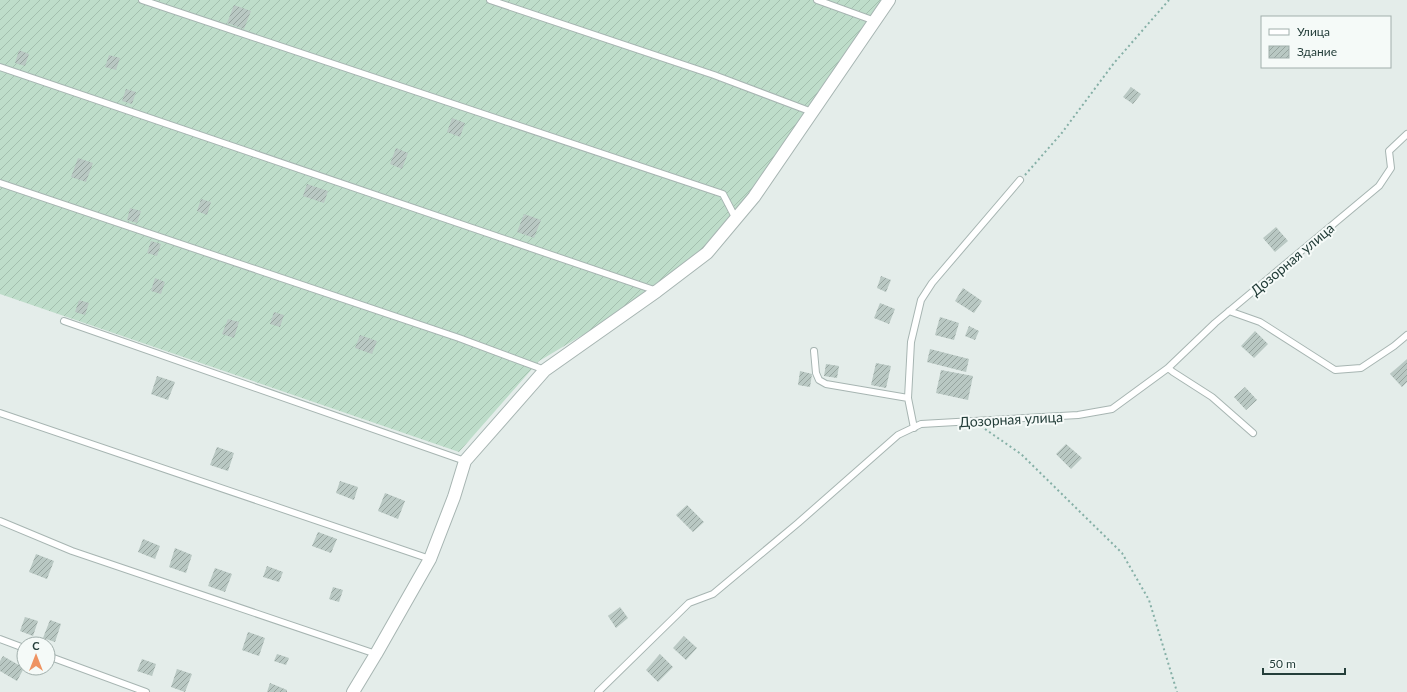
<svg xmlns="http://www.w3.org/2000/svg" width="1407" height="692" font-family="Lato,sans-serif">
<style>
.garden{fill:url(#garden-furrows)}
.building{fill:url(#building-hatch)}
.lines{fill:none;stroke-linecap:round;stroke-linejoin:round}
.lane-casing{stroke:#a7b5b2;stroke-width:8}
.street-casing{stroke:#a7b5b2;stroke-width:14}
.path{stroke:#86b0a7;stroke-width:2;stroke-dasharray:2 3;stroke-linecap:butt}
.lane{stroke:#fff;stroke-width:6}
.street{stroke:#fff;stroke-width:12}
.labels{text-anchor:middle;dominant-baseline:central;stroke-width:4;stroke-linejoin:round;paint-order:stroke}
.street-label{font-size:14px;fill:#243e3a;stroke:#f5faf8}
</style>
<defs>
<pattern id="garden-furrows" width="10" height="10" patternUnits="userSpaceOnUse"><rect width="10" height="10" fill="#beddca"/><path d="M-1 1l2-2M0 10L10 0M9 11l2-2" fill="none" stroke="#a3bfae"/></pattern>
<pattern id="building-hatch" width="6" height="6" patternUnits="userSpaceOnUse"><rect width="6" height="6" fill="#b9c8c3"/><path d="M-1 1l2-2M0 6l6-6M5 7l2-2" fill="none" stroke="#96a49f"/></pattern>
</defs>
<rect width="100%" height="100%" fill="#e4edea"/>
<!-- garden -->
<path class="garden" d="M0 0H889L736 219 657 291 539 361 459 452 0 294Z"/>
<!-- building -->
<path class="building" d="M234 5 251 11 244 29 227 23Z
M19 50 29 54 25 66 15 63Z
M109 55 120 58 116 70 105 67Z
M1131 87 1141 94 1133 104 1123 97Z
M126 89 136 92 132 104 122 101Z
M452 118 465 123 460 137 447 132Z
M396 148 408 153 402 169 390 164Z
M78 158 93 163 86 182 71 177Z
M307 184 328 191 324 203 303 196Z
M201 199 211 202 207 215 197 211Z
M130 208 141 211 137 223 127 220Z
M524 214 541 220 534 238 517 232Z
M1276 227 1288 241 1275 252 1263 238Z
M151 241 161 244 157 256 147 253Z
M881 276 891 280 886 292 877 288Z
M155 278 165 282 161 294 151 291Z
M963 288 982 301 974 313 955 301Z
M79 300 89 303 85 315 75 312Z
M880 303 895 309 889 324 874 318Z
M274 312 284 315 280 327 270 324Z
M940 317 959 323 954 340 935 335Z
M228 319 239 322 234 338 222 334Z
M969 326 979 331 975 340 965 336Z
M1255 331 1268 344 1254 358 1241 346Z
M360 335 377 341 372 354 355 348Z
M930 349 969 359 966 372 927 362Z
M1407 359V382L1402 387 1390 374Z
M876 363 891 366 886 388 871 385Z
M826 364 839 366 837 378 824 376Z
M941 370 973 376 968 400 936 393Z
M800 371 812 374 810 387 798 385Z
M157 376 175 382 168 400 151 394Z
M1245 387 1257 400 1246 410 1234 397Z
M1066 444 1082 458 1071 469 1056 454Z
M217 447 234 453 228 471 210 465Z
M340 481 358 487 354 500 336 493Z
M385 493 405 501 398 519 378 511Z
M687 505 704 522 693 532 676 515Z
M318 532 337 539 331 553 312 546Z
M143 539 160 546 155 559 138 552Z
M175 548 192 555 186 573 169 567Z
M36 554 54 561 47 579 29 572Z
M267 566 283 572 279 582 263 577Z
M215 568 232 574 225 592 208 586Z
M333 587 343 590 339 602 329 599Z
M620 607 628 618 616 628 608 616Z
M25 617 38 621 33 636 20 631Z
M50 620 61 624 55 642 43 638Z
M248 632 265 638 259 656 242 650Z
M684 636 697 648 686 660 673 648Z
M277 654 289 658 286 665 274 661Z
M660 654 673 667 658 682 646 670Z
M3 656 24 668 17 681 0 671V661Z
M142 659 156 664 152 676 137 671Z
M177 669 192 674 185 692 171 687Z
M270 683 287 690V692H267Z"/>
<g class="lines">
<!-- lane casing -->
<g class="lane-casing">
<path id="lane" d="M142 0 723 194 736 219
M490 0 714 75 812 112
M817 0 875 21
M0 67 657 291
M0 183 459 338 545 370
M1227 313 1229 311 1260 322 1335 370 1361 368 1394 346 1407 335
M64 321 465 461
M814 351 816 373 819 380 826 384 908 398
M1171 365 1168 368 1173 372 1212 397 1253 433
M0 413 430 559
M914 428 908 398 911 342 921 300 932 283 1020 180
M0 521 72 551 376 654
M0 639 24 648
M48 656 146 692
M598 692 689 603 713 594 798 523 898 435 921 424 1078 415 1112 409 1168 368 1215 323 1379 186 1391 168 1389 151 1407 134"/>
</g>
<!-- street casing -->
<g class="street-casing">
<path id="street" d="M353 692 376 654 430 559 454 497 465 461 545 370 657 291 707 253 754 197 889 0"/>
</g>
<!-- path -->
<path class="path" d="M1025 175 1061 134 1114 63 1169 0
M985 429 1021 454 1122 553 1149 600 1177 692"/>
<!-- lane -->
<use href="#lane" class="lane"/>
<!-- street -->
<use href="#street" class="street"/>
</g>
<g class="labels">
<!-- street labels -->
<g class="street-label">
<text transform="translate(1292 259) rotate(-40)">Дозорная улица</text>
<text transform="translate(1011 419) rotate(-3)">Дозорная улица</text>
</g>
</g>
<!-- legend -->
<rect x="1261" y="16" width="130" height="52" fill="#f5faf8" stroke="#a1afac"/>
<rect x="1269" y="29" width="20" height="6" fill="#ffffff" stroke="#a1afac"/>
<text x="1297" y="36" font-size="12" fill="#243e3a">Улица</text>
<rect x="1269" y="46" width="20" height="12" fill="url(#building-hatch)" stroke="#a1afac"/>
<text x="1297" y="56" font-size="12" fill="#243e3a">Здание</text>
<!-- north arrow -->
<g transform="translate(36 656)"><circle r="19" fill="#f5faf8" stroke="#a1afac"/>
<path d="M0-3L7 15L0 10L-7 15Z" fill="#ee9362"/>
<text y="-6" font-size="11" font-weight="bold" text-anchor="middle" fill="#243e3a">С</text>
</g>
<!-- scale -->
<path d="M1263 668v6h82v-6" fill="none" stroke="#243e3a" stroke-width="2"/>
<text x="1269" y="668" font-size="12" fill="#243e3a" stroke="#f5faf8" stroke-width="3" paint-order="stroke">50 m</text>
</svg>
